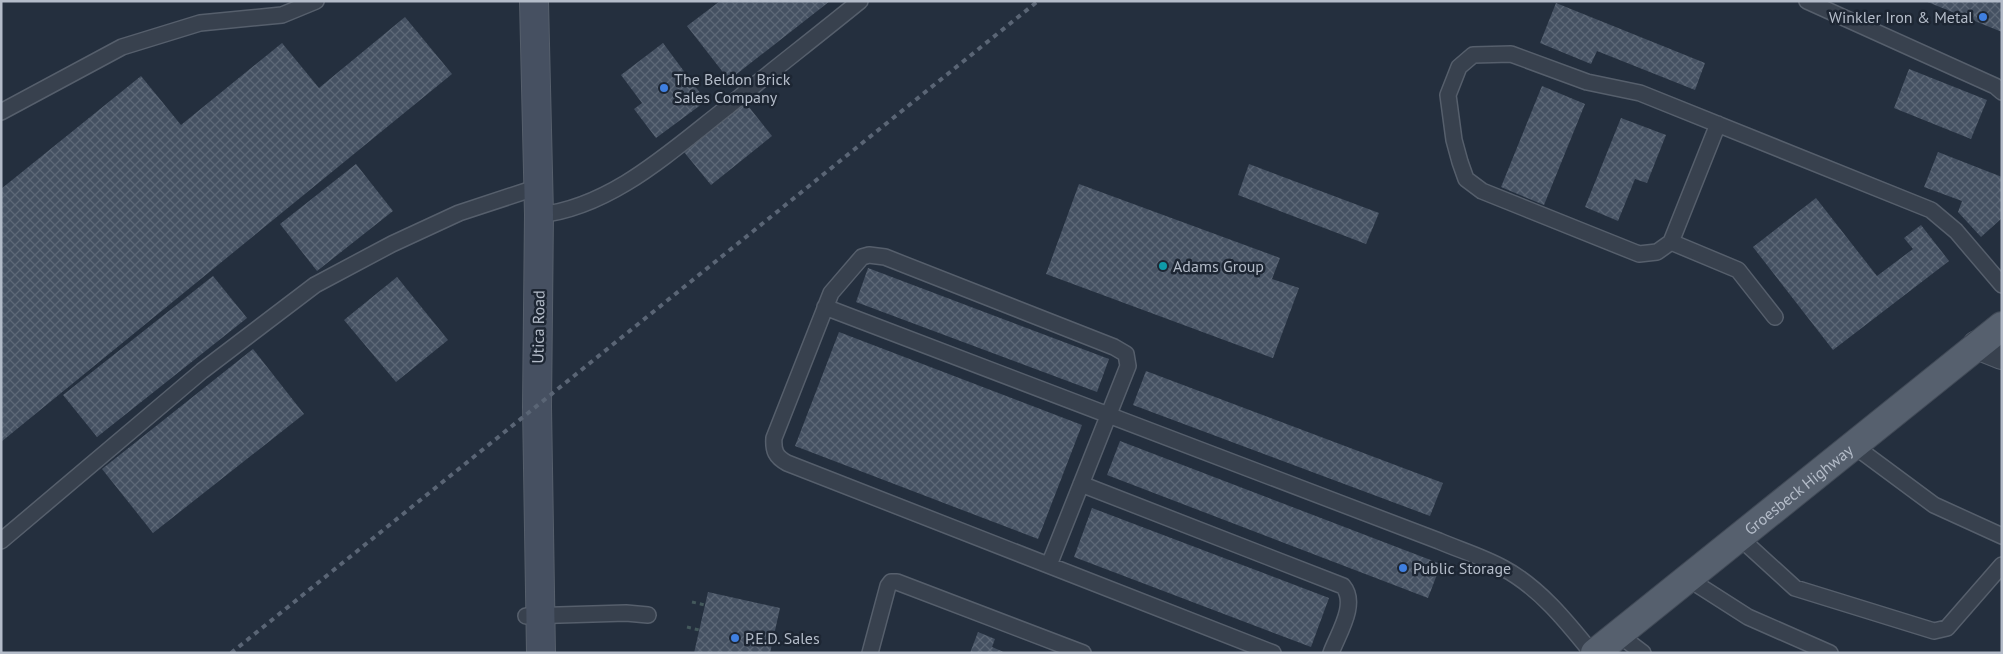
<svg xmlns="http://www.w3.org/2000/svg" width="2003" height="654" font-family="'PT Sans',sans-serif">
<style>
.building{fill:url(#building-cross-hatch)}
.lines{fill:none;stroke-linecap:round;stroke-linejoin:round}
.service-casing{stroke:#565f6c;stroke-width:18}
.minor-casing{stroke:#565f6c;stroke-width:30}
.secondary-casing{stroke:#565f6c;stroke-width:30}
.primary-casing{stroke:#414a57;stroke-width:30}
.path{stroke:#44595c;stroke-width:3;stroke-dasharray:4 4;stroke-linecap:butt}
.service{stroke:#38414e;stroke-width:15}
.minor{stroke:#38414e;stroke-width:28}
.secondary{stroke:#465061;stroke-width:28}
.primary{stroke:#56606e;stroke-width:28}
.rail{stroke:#5a6575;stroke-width:4;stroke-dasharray:5 5;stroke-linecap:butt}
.shop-dot{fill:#3f7fe0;stroke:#1d2633;stroke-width:2}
.culture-dot{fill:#0f9aa8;stroke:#1d2633;stroke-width:2}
.labels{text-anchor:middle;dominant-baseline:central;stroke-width:5;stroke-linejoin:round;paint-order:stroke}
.poi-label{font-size:16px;fill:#b4bcc9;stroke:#1d2633;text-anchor:start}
.street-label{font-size:16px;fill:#b4bcc9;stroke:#1d2633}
</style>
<defs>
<pattern id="building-cross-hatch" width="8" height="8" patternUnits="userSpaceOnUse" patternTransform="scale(1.25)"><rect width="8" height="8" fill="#455162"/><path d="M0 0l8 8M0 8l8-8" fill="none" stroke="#5d6877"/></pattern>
</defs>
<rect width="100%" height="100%" fill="#242f3e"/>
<!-- building -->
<path class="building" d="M720 1H830L729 80 687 26Z
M1925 1H2002V32Z
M1556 3 1705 63 1695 90 1597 51 1591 64 1540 43Z
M405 17 452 74 1 442V189L141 76 181 125 282 43 319 88Z
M663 43 706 101 656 138 634 109 642 103 621 75Z
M1909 69 1987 100 1971 139 1894 108Z
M1542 86 1585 104 1544 205 1501 187Z
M745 102 772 136 711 185 684 152Z
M1621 118 1666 135 1647 183 1635 179 1618 221 1585 207Z
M1938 152 2002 177V218L1981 237 1958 212 1962 201 1924 187Z
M356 164 393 211 317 271 280 224Z
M1249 164 1379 213 1366 244 1238 195Z
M1079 184 1280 258 1272 279 1299 288 1273 358 1046 274Z
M1816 198 1877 276 1913 249 1904 238 1921 225 1949 261 1833 350 1753 247Z
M868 268 1109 359 1097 392 856 302Z
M213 276 247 318 97 437 63 395Z
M397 277 448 340 396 382 344 320Z
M839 332 1082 425 1038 539 795 446Z
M253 349 304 414 153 533 102 469Z
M1146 371 1443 483 1430 516 1133 405Z
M1120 441 1441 564 1428 598 1107 475Z
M1092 508 1329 598 1311 647 1074 557Z
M708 592 780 608 770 653H694Z
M978 632 995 639 992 647 1006 653H970Z"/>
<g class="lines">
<!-- service casing -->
<g class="service-casing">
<path id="service" d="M1807 1 1995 86 2002 92
M1 112 122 47 200 23 282 15 316 1
M1718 124 1671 242 1657 252 1639 254 1482 191 1466 179 1460 162 1454 140 1448 95 1459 67 1473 55 1511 54 1587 82 1640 93 1931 210 1956 231 2002 285
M539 215C613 207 673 149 730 105 773 70 817 36 860 1
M1671 242 1738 270 1775 317
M825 307 1439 541C1460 550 1483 557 1503 568 1539 587 1567 622 1592 653
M1853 445 1934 505 2002 536
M1081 484 1343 586C1358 604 1338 634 1331 653
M1739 537 1795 588 1934 631 1947 628 2002 565
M1 541 202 371 315 285 392 244 459 213 538 187
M1049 565 1128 366 1126 354 1114 347 885 257 869 255 862 257 831 293 774 438C773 451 776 457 787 463L1273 653
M1687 578 1748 617 1830 653
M526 616 626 613 648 615
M1618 634 1643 653
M870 653 888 586 891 582H897L1083 653"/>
</g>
<!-- minor casing -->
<g class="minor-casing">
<path id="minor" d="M1977 345 2002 355"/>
</g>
<!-- secondary casing -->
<g class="secondary-casing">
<path id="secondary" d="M534 1 539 215 537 407 541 653"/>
</g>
<!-- primary casing -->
<g class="primary-casing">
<g id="primary">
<path id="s1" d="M1595 653 2002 326"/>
</g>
</g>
<!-- path -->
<path class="path" d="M692 602 705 605
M687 627 699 630"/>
<!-- service -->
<use href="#service" class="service"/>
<!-- minor -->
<use href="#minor" class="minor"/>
<!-- secondary -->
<use href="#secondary" class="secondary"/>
<!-- primary -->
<use href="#primary" class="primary"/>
<!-- rail -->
<path class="rail" d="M231 653 1038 1"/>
</g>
<!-- markers -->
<g class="shop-dot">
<circle cx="1983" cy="17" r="5"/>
<circle cx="664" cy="88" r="5"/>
<circle cx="1403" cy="568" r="5"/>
<circle cx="735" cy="638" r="5"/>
</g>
<circle class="culture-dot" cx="1163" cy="266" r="5"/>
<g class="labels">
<!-- poi labels -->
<g class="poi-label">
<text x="1973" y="17" text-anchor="end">Winkler Iron &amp; Metal</text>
<text x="674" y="79">The Beldon Brick<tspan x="674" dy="18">Sales Company</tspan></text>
<text x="1173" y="266">Adams Group</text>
<text x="1413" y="568">Public Storage</text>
<text x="745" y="638">P.E.D. Sales</text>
</g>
<!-- street labels -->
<g class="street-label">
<text transform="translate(538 327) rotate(-89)">Utica Road</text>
<text stroke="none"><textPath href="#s1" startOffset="261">Groesbeck Highway</textPath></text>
</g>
</g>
<!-- border -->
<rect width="2003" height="654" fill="none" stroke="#b4bcc9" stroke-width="5"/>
</svg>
